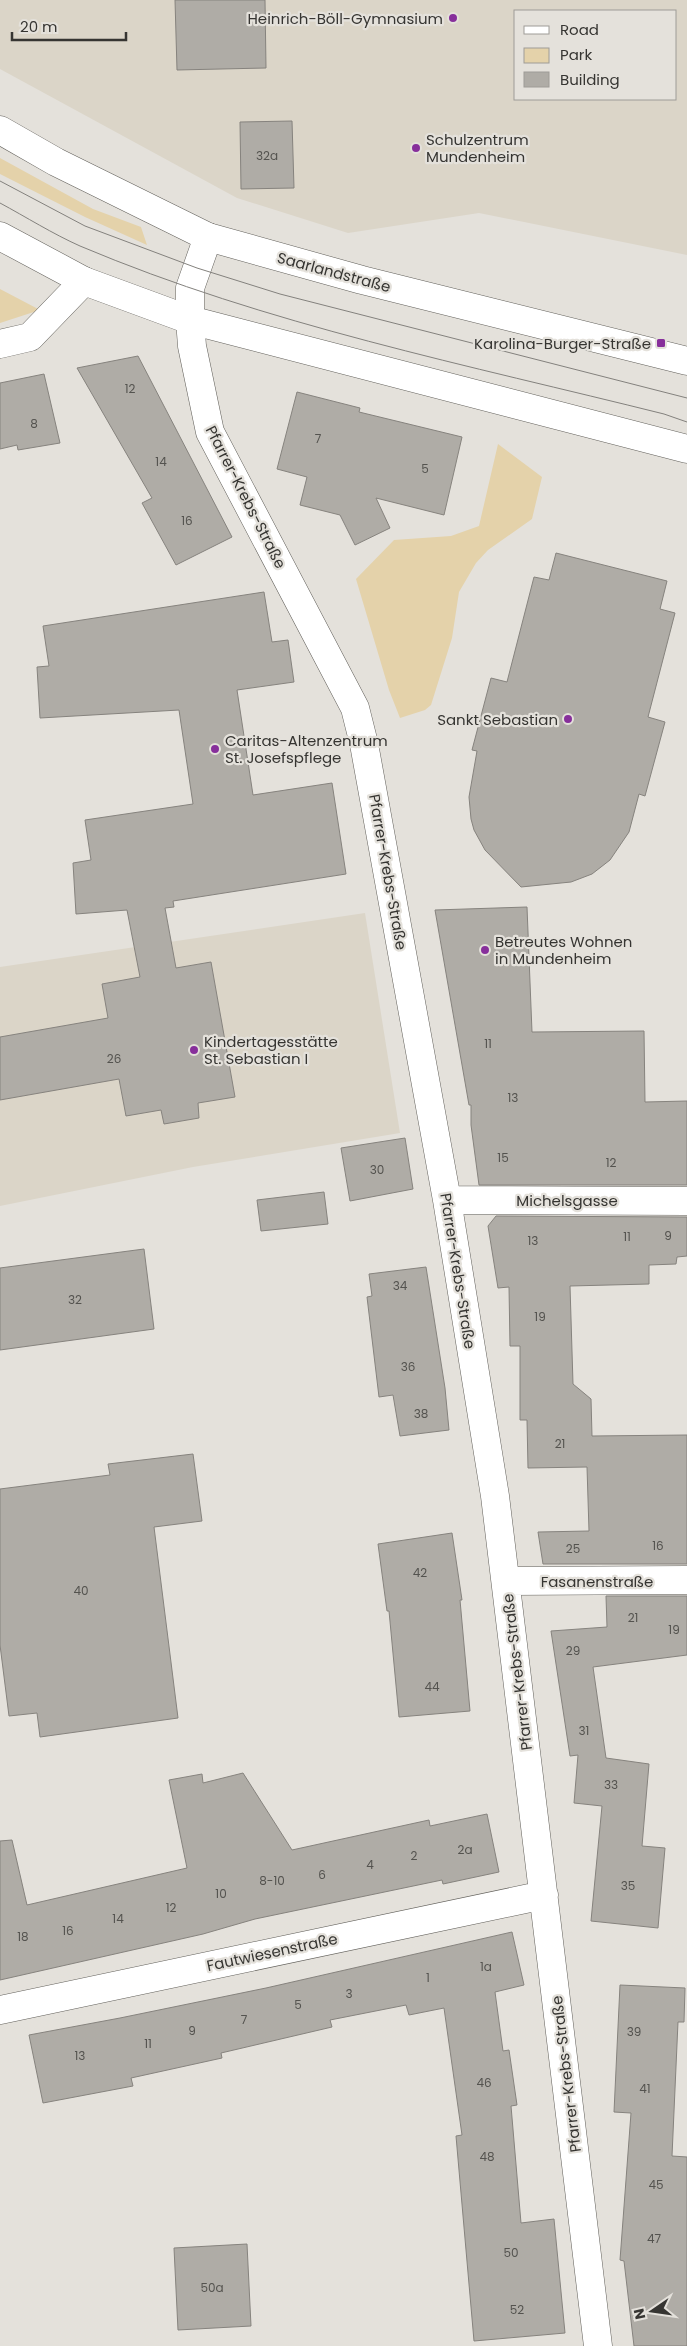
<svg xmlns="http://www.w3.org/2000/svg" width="687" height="2346" font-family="Poppins,sans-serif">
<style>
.built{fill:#dbd5c8;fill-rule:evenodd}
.green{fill:#e4d2aa}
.building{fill:#afaca6;stroke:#86837e}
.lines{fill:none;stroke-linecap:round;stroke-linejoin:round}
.minor-casing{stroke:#62605b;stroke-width:29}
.tertiary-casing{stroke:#62605b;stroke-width:29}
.minor{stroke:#fff;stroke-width:28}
.tertiary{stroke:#fff;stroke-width:28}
.tram{stroke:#83817d;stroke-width:1}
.poi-dot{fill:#872f9b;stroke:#e4e1db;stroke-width:2}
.labels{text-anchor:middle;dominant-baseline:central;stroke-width:4.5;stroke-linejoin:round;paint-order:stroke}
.number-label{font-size:12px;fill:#54534f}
.poi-label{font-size:15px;fill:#363532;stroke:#e4e1db;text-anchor:start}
.street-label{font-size:15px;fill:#363532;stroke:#e4e1db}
</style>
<rect width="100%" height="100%" fill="#e4e1db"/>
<!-- built -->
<path class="built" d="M0 0H687V255L479 213 348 233 237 198 0 69ZM516 11H676V99H516Z
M365 913 400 1133 193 1167 0 1206V967Z"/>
<!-- green -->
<path class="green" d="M0 158 93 209 141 227 147 245 85 217 0 174Z
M0 289 40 310 0 323Z
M498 444 542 477 532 519 488 550 476 563 459 592 452 638 431 705 425 710 400 718 389 690 356 579 394 540 451 536 479 526Z"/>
<!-- building -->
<path class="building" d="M175 0H265L266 68 177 70Z
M292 121 294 188 241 189 240 122Z
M138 356 232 537 176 565 142 503 152 498 77 368Z
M44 374 60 443 18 450 17 445 0 449V383Z
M297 392 360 408 359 412 462 437 444 515 376 498 390 528 355 545 340 515 300 505 307 477 277 469Z
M556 553 667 581 660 609 675 613 648 717 665 722 645 796 639 794 629 832 610 860 592 874 571 882 521 887 485 850 474 830 471 819 469 797 477 751 472 750 491 678 507 682 534 577 549 580Z
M264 592 272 642 288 640 294 682 237 690 253 795 332 783 346 874 173 901 174 907 165 908 176 968 211 962 235 1097 198 1103 199 1118 164 1124 161 1110 126 1116 119 1079 0 1100V1037L108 1018 102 984 140 977 127 910 76 914 73 863 91 860 85 820 193 804 179 710 40 718 37 667 49 666 43 626Z
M527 907 532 1032 644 1031 645 1102 687 1101V1185H479L471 1125V1105H469L435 910Z
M405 1138 413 1189 350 1201 341 1148Z
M324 1192 328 1224 261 1231 257 1200Z
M496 1216 687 1217V1256L677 1257 676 1264 649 1265V1284L570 1286 573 1384 591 1399 592 1436 687 1435V1564H543L538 1532 589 1531 587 1467 528 1468 527 1420H520V1346H510L509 1287 498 1288 488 1226Z
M144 1249 154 1329 0 1350V1268Z
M426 1267 445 1388 449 1430 400 1436 393 1395 379 1397 367 1297 372 1296 369 1274Z
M193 1454 202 1521 154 1527 178 1718 40 1737 37 1713 9 1716 0 1645V1489L110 1475 108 1464Z
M452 1533 462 1600H460L470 1711 399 1717 389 1611H387L378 1544Z
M606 1596H687V1655L593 1667 606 1758 649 1764 642 1846 665 1848 658 1928 591 1921 602 1806 574 1803 578 1755 570 1756 551 1631 607 1627Z
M243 1773 292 1850 429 1820 430 1826 487 1814 499 1872 443 1884 442 1880 255 1919 203 1934 0 1980V1841L12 1840 27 1905 187 1868 169 1780 202 1774 203 1783Z
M512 1932 524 1985 495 1992 503 2051 509 2050 517 2105 511 2106 521 2223 554 2219 565 2333 474 2341 456 2136 462 2135 444 2008 409 2015 406 2005 330 2020 332 2027 221 2053 222 2058 131 2078 133 2086 43 2103 29 2035 120 2018 266 1988Z
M620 1985 685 1988 684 2022H678L672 2156 687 2157V2346H634L624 2261 620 2260 631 2113 614 2112Z
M247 2244 251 2326 178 2330 174 2248Z"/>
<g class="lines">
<!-- minor casing -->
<g class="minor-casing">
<path id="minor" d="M208 237 190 288V320L192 346 210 432 355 708 364 744 447 1200 495 1496 598 2346
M0 344 30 337 84 281
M447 1200 687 1201
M506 1581 687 1580
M0 2010 544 1895"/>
</g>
<!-- tertiary casing -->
<g class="tertiary-casing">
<path id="tertiary" d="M0 130 56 162 208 237 362 280 687 361
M0 236 84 281 190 320 687 449"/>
</g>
<!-- minor -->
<use href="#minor" class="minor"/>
<!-- tertiary -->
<use href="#tertiary" class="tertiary"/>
<!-- tram -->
<path class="tram" d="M0 181 85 226 197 268 280 294 687 398
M0 203C26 217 53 234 80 246 267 325 468 365 664 414L687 422"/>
</g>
<!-- markers -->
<g class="poi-dot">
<circle cx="453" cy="18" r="5"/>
<circle cx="416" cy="148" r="5"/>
<rect x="656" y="338" width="10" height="10" rx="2.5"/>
<circle cx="568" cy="719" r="5"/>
<circle cx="215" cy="749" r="5"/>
<circle cx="485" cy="950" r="5"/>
<circle cx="194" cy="1050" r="5"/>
</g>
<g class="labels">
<!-- number labels -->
<g class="number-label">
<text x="267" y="155">32a</text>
<text x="130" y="388">12</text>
<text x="34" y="423">8</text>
<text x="318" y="438">7</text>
<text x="161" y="461">14</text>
<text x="425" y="468">5</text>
<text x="187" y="520">16</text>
<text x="488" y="1043">11</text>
<text x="114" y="1058">26</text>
<text x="513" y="1097">13</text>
<text x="503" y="1157">15</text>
<text x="611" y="1162">12</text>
<text x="377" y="1169">30</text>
<text x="668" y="1235">9</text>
<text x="627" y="1236">11</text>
<text x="533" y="1240">13</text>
<text x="400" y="1285">34</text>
<text x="75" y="1299">32</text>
<text x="540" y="1316">19</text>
<text x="408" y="1366">36</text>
<text x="421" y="1413">38</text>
<text x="560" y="1443">21</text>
<text x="658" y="1545">16</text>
<text x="573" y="1548">25</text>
<text x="420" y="1572">42</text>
<text x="81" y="1590">40</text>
<text x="633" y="1617">21</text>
<text x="674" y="1629">19</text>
<text x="573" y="1650">29</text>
<text x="432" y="1686">44</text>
<text x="584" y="1730">31</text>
<text x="611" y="1784">33</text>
<text x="465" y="1849">2a</text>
<text x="414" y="1855">2</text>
<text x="370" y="1864">4</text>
<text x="322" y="1874">6</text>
<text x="272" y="1880">8-10</text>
<text x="628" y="1885">35</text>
<text x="221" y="1893">10</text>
<text x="171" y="1907">12</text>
<text x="118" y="1918">14</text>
<text x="68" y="1930">16</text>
<text x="23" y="1936">18</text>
<text x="486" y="1966">1a</text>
<text x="428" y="1977">1</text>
<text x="349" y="1993">3</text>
<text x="298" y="2004">5</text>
<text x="244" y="2019">7</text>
<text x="192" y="2030">9</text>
<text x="634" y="2031">39</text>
<text x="148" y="2043">11</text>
<text x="80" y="2055">13</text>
<text x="484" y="2082">46</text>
<text x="645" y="2088">41</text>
<text x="487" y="2156">48</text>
<text x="656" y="2184">45</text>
<text x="654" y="2238">47</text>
<text x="511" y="2252">50</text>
<text x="212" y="2287">50a</text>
<text x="517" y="2309">52</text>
</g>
<!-- poi labels -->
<g class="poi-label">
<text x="443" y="18" text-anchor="end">Heinrich-Böll-Gymnasium</text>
<text x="426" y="139">Schulzentrum<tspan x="426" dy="17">Mundenheim</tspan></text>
<text x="651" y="343" text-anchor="end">Karolina-Burger-Straße</text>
<text x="558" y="719" text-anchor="end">Sankt Sebastian</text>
<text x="225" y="740">Caritas-Altenzentrum<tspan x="225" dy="17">St. Josefspflege</tspan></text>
<text x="495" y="941">Betreutes Wohnen<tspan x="495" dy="17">in Mundenheim</tspan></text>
<text x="204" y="1041">Kindertagesstätte<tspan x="204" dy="17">St. Sebastian I</tspan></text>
</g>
<!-- street labels -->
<g class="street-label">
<text transform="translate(334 272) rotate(15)">Saarlandstraße</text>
<text transform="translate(246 497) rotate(63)">Pfarrer-Krebs-Straße</text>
<text transform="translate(388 872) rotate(80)">Pfarrer-Krebs-Straße</text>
<text x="567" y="1200">Michelsgasse</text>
<text transform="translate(458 1271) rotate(81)">Pfarrer-Krebs-Straße</text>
<text x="597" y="1581">Fasanenstraße</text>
<text transform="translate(517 1672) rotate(-97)">Pfarrer-Krebs-Straße</text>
<text transform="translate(272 1952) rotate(-12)">Fautwiesenstraße</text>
<text transform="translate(566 2074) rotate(-97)">Pfarrer-Krebs-Straße</text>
</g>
</g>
<!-- legend -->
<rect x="514" y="10" width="162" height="90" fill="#e4e1db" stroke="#9e9c97"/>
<rect x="524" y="26" width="25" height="8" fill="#ffffff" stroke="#9e9c97"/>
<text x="560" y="35" font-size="15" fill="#363532">Road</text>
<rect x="524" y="48" width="25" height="15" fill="#e4d2aa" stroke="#9e9c97"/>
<text x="560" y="60" font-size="15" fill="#363532">Park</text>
<rect x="524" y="72" width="25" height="15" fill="#afaca6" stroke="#9e9c97"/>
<text x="560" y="85" font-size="15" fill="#363532">Building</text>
<!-- north arrow -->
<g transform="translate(652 2311) rotate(257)" stroke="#e4e1db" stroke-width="4" paint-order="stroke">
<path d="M0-4L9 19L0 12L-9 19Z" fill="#363532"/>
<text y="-8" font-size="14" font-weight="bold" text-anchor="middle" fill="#363532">N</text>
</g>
<!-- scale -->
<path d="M12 32v8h114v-8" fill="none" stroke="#363532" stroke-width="2.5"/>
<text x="20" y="32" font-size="15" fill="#363532" stroke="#e4e1db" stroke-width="4" paint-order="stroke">20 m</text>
</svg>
